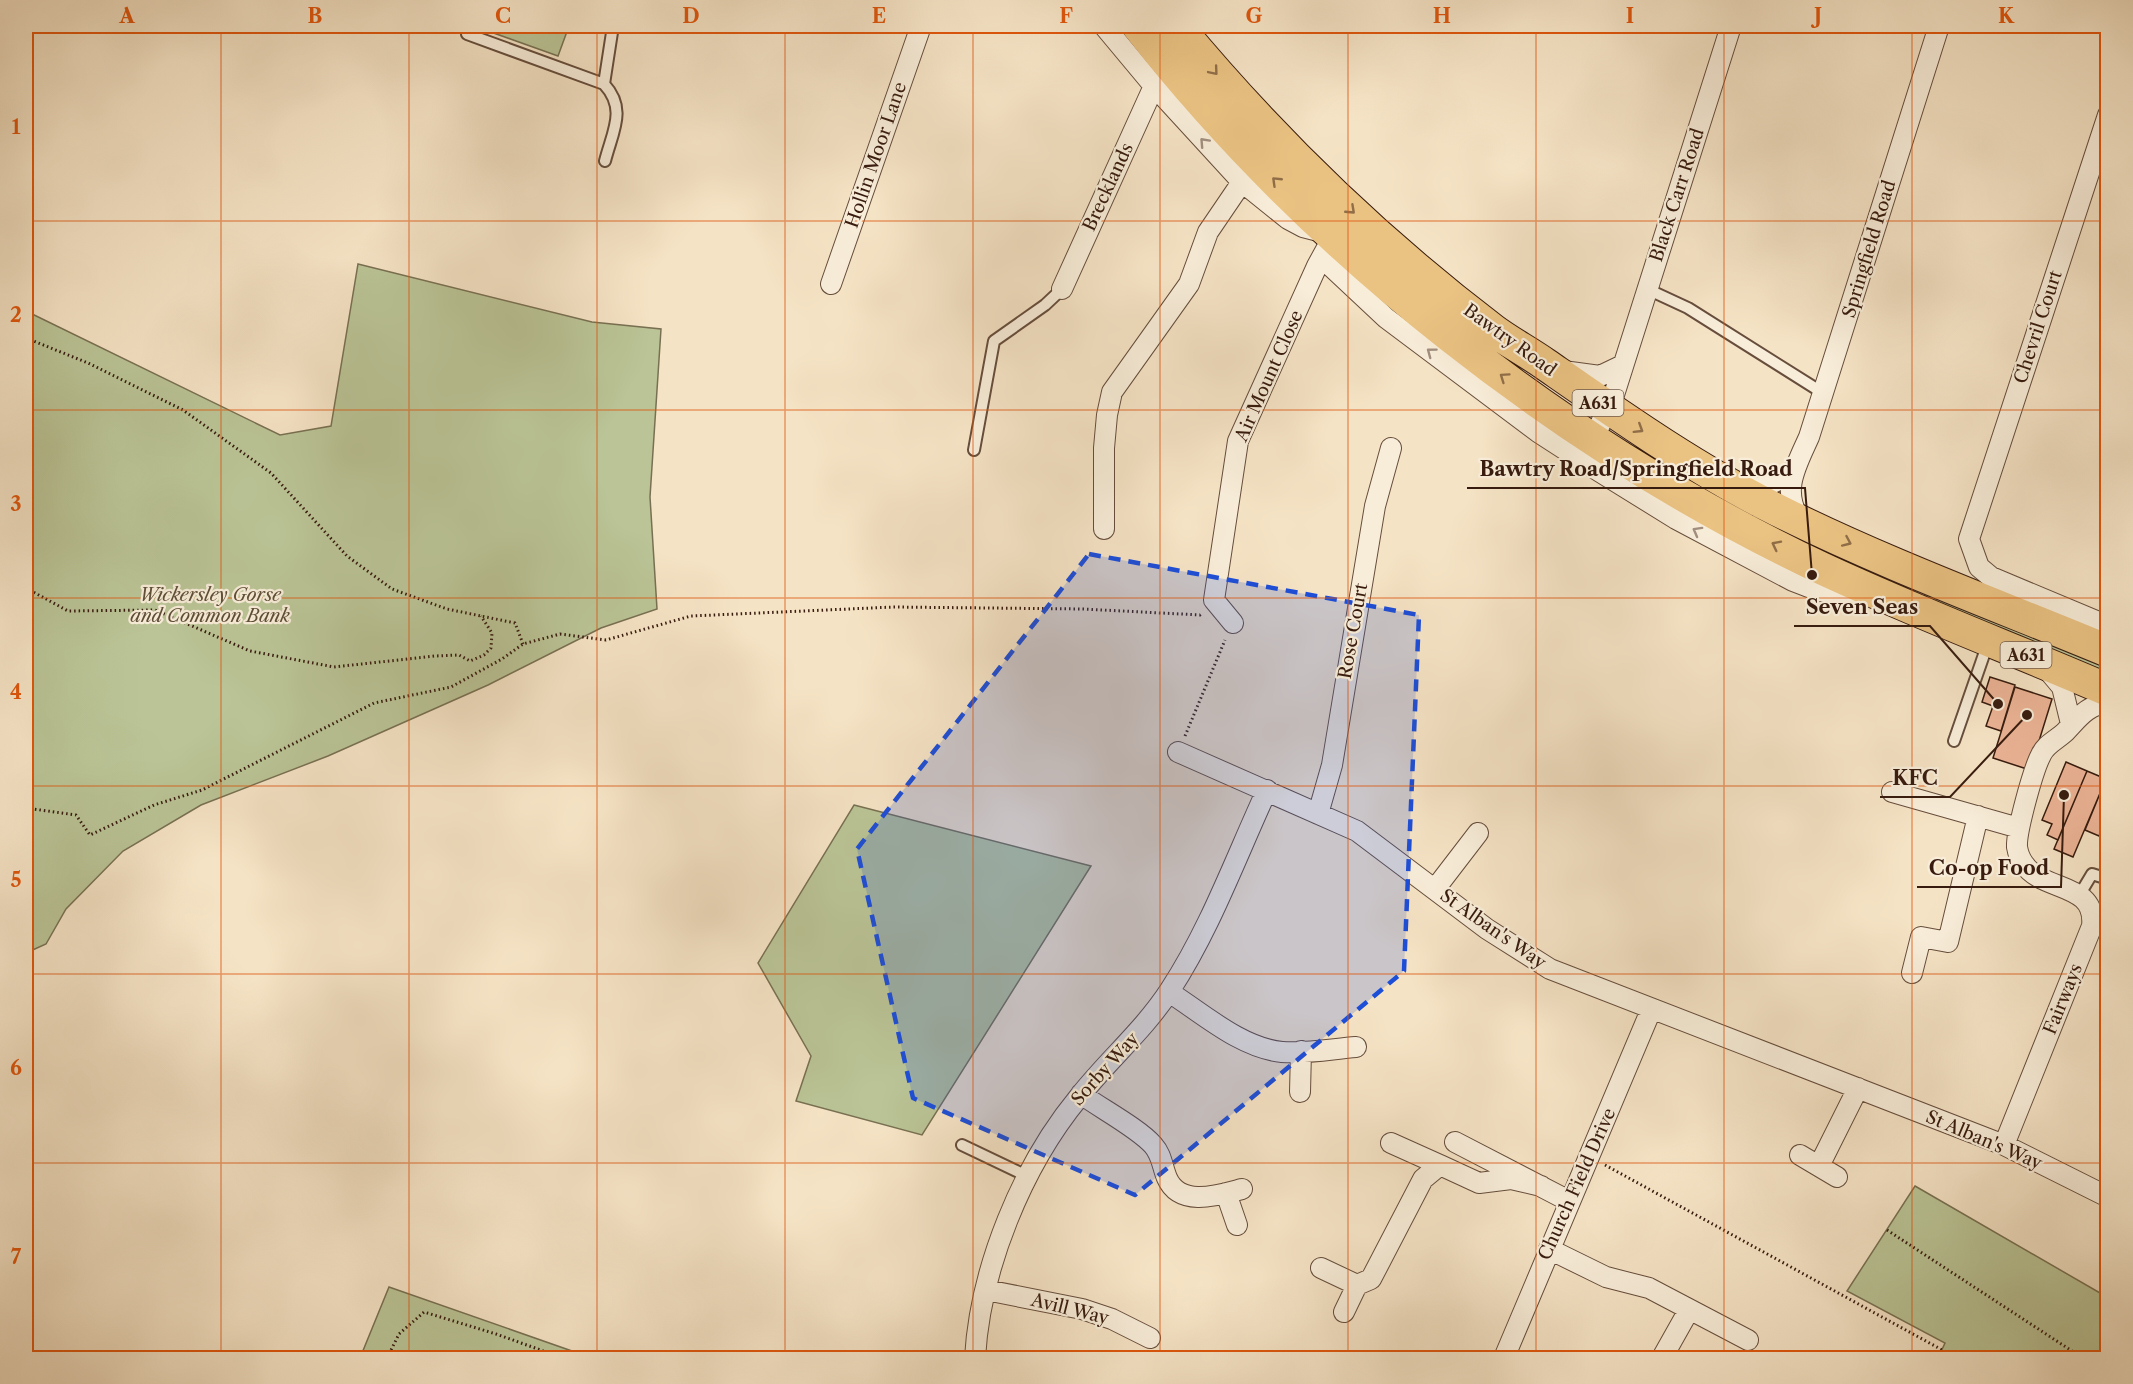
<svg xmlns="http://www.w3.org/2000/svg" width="2133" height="1384" font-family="'Libre Caslon Text',serif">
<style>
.green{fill:#bac496;stroke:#787052;stroke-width:1.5}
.building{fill:#ecb496;stroke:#371b0e;stroke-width:1.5}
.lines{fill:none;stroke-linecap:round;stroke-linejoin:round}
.service-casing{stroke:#664d3c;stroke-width:14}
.minor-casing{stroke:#664d3c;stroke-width:22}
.primary-casing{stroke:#371b0e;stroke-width:34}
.path{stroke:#371b0e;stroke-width:3;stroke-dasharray:1.5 3;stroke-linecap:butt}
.service{stroke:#f8edd9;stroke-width:10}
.minor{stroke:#f8edd9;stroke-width:20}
.primary{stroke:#eac282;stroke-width:32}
.oneway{stroke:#906e48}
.oneway2{stroke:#a18e7e}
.marked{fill:#1d4ed8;fill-opacity:0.2;stroke:#1d4ed8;stroke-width:4.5;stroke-dasharray:12 8;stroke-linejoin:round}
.grid{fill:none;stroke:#df560c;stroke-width:1.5;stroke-opacity:0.55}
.labels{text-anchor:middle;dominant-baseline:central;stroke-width:4.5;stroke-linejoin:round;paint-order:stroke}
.shield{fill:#f8edd9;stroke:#715a4b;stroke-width:1.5}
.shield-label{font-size:16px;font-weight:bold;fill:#371b0e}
.street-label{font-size:18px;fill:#371b0e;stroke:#f8edd9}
.park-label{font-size:18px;font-style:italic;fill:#5e4e37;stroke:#f8edd9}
.leader{fill:none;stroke:#371b0e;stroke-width:2}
.callout-dot{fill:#371b0e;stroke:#f8edd9;stroke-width:2}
.callout-label{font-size:20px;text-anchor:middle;font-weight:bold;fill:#371b0e;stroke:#f8edd9;stroke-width:4.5;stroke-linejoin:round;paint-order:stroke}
.neatline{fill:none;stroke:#df560c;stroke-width:2}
.grid-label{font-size:20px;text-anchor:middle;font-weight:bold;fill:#df560c}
</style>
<rect width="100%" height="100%" fill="#f5e3c5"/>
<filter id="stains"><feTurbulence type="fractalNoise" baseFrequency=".00333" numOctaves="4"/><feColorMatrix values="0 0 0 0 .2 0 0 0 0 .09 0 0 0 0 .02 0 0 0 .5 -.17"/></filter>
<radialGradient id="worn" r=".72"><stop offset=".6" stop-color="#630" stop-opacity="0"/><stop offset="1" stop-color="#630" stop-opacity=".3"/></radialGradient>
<!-- green -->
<path class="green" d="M474 26H569L558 56Z
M358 264 592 322 661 329 650 497 657 609 601 628 488 685 328 756 201 805 123 851 66 909 46 944 26 953V311L280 435 331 426Z
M1929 586 2107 659V676L1923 599Z
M854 805 1091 866 922 1135 796 1101 811 1056 758 963Z
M1915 1186 2107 1297V1358H1938L1945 1343 1847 1291Z
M389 1287 592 1358H360Z"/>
<!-- building -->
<path class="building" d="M1990 677 2015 685 2001 731 1986 726 1993 706 1982 702Z
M2015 687 2052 699 2030 770 1993 758Z
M2066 762 2087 771 2058 840 2047 835 2052 824 2042 820Z
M2087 771 2106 779 2073 857 2054 849Z
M2101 791 2108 794V817L2099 836 2085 830Z
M2108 817V840L2099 836Z"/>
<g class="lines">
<!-- service casing -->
<g class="service-casing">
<path id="service" d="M467 34 604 84C627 109 613 130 605 161
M604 84 613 26
M1647 289 1688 308 1823 393
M974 450 994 341 1045 305 1062 289
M1954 741 1988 643
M2080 894 2092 874 2108 879
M962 1145 1025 1175"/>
</g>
<!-- minor casing -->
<g class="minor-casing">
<path id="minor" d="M1104 26 1154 86 1242 182 1288 219 1303 227 1334 235 1317 266 1238 441 1214 600 1233 623
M2108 115 1969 539 1979 567 1991 577 2108 626
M1322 258 1386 318 1538 432 1589 465 1676 519 1793 581 1819 591 1864 595
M831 284 921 26
M1062 289 1154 86
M1563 371 1600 376 1623 365
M1593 439 1613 398 1731 26
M1742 488C1764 489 1776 483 1794 470
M1801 521C1780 492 1796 466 1809 437L1939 26
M1104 529V448L1107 415 1112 392 1189 284 1208 232 1242 182
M2046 668 2062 687 2071 724
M1178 752 1357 831 1487 929 1550 969 2004 1145 2108 1197
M1892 792 2019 828
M1318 814 1332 765 1375 506 1391 448
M1435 889 1478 833
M1912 973 1921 937 1948 942 1978 816
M1169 992C1202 1013 1241 1048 1282 1052 1306 1054 1332 1049 1356 1047
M1300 1092 1301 1051
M1081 1094C1100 1108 1138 1128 1153 1145 1162 1155 1162 1166 1167 1178 1180 1208 1219 1195 1242 1189
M1455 1142 1569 1201
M1391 1143 1440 1165
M2004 1145 2092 926C2097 882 2042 892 2024 864 2020 859 2018 853 2017 847 2016 832 2033 770 2041 755 2045 745 2056 740 2064 733 2077 720 2087 704 2108 703
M1800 1155 1837 1177
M1819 1166 1858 1088
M1226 1193 1237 1225
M1549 1249 1606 1277 1649 1288 1748 1340
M1321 1268 1357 1285 1371 1279 1423 1179 1440 1165 1479 1183 1511 1179 1541 1186
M986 1290 1082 1309 1112 1319 1150 1338
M1344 1312 1357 1285
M975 1358C980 1269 1022 1166 1079 1097 1108 1060 1144 1030 1170 990 1210 929 1236 857 1267 790
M1504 1358 1651 1010
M1662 1358 1689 1310"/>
</g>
<!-- primary casing -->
<g class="primary-casing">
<path id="primary" d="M1138 26C1313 250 1564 446 1821 568 1915 612 2013 649 2108 690
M1177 26C1270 138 1376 241 1493 330 1509 342 1528 352 1545 364 1620 416 1695 469 1777 510 1883 563 1997 605 2108 651"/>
</g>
<!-- path -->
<path class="path" d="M26 338 88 363 183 410 271 473 347 556 392 589 447 609 515 623 523 644
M26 588 68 611 155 610 250 651 334 667 435 656 459 655 470 661 484 655 491 648 492 633 481 616
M1185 736 1225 640
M26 808 76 815 90 835 154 805 202 790 374 703 451 687 502 659 523 644 560 634 606 640 691 616 894 607 1083 609 1200 615 1203 613
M1605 1165 1944 1351 1941 1357 1945 1358
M1887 1230 2075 1353
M387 1358 399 1334 424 1312 496 1334 563 1358"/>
<!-- service -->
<use href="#service" class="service"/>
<!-- minor -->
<use href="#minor" class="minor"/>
<!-- primary -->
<use href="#primary" class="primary"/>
</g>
<!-- one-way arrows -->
<defs><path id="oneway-chevron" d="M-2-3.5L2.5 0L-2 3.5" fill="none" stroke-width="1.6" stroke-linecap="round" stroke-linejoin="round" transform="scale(1.5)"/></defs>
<g class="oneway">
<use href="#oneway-chevron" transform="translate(1214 71) rotate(50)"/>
<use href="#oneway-chevron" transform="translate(1276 181) rotate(-136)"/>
<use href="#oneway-chevron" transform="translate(1351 210) rotate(43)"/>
<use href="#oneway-chevron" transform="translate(1504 377) rotate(-145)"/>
<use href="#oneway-chevron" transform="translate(1639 429) rotate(32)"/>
<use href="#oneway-chevron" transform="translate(1847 542) rotate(24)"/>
<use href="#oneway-chevron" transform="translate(1776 545) rotate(-153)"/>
</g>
<g class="oneway2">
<use href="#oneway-chevron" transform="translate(1204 142) rotate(-133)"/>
<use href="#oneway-chevron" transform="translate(1431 352) rotate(-143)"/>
<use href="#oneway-chevron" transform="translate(1697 531) rotate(-151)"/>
</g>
<!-- marked area -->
<path class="marked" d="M1089 554 1419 615 1404 971 1135 1195 913 1098 857 849Z"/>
<!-- grid -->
<path class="grid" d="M221 26V1358M409 26V1358M597 26V1358M785 26V1358M973 26V1358M1160 26V1358M1348 26V1358M1536 26V1358M1724 26V1358M1912 26V1358M26 221H2108M26 410H2108M26 598H2108M26 786H2108M26 974H2108M26 1163H2108"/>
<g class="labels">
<!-- shield labels -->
<g class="shield">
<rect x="1572.5" y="390" width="51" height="26" rx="4.5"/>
<rect x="2000.5" y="642" width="51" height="26" rx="4.5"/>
</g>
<g class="shield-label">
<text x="1598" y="403">A631</text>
<text x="2026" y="655">A631</text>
</g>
<!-- street labels -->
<g class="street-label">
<text transform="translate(876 155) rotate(-71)">Hollin Moor Lane</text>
<text transform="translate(1108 187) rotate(-65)">Brecklands</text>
<text transform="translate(1677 195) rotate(-72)">Black Carr Road</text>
<text transform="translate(1869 249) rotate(-73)">Springfield Road</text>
<text transform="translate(2038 327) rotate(-72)">Chevril Court</text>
<text transform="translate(1510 340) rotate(36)">Bawtry Road</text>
<text transform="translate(1269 376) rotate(-66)">Air Mount Close</text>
<text transform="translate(1353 631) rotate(-80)">Rose Court</text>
<text transform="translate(1493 929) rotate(35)">St Alban's Way</text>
<text transform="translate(2063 999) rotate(-68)">Fairways</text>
<text transform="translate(1105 1069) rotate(-48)">Sorby Way</text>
<text transform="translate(1984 1140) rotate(23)">St Alban's Way</text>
<text transform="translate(1577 1184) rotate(-66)">Church Field Drive</text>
<text transform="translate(1070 1309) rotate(14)">Avill Way</text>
</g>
<!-- park labels -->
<g class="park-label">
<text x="210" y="595">Wickersley Gorse<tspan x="210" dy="21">and Common Bank</tspan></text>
</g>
</g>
<!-- callouts -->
<path class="leader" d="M1812 575L1805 488H1467M1998 704L1930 626H1794M2027 715L1950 797H1880M2064 795L2061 887H1917"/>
<g class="callout-dot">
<circle cx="1812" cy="575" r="6"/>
<circle cx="1998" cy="704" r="6"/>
<circle cx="2027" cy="715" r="6"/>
<circle cx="2064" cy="795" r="6"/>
</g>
<g class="callout-label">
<text x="1636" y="476">Bawtry Road/Springfield Road</text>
<text x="1862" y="614">Seven Seas</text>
<text x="1915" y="785">KFC</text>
<text x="1989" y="875">Co-op Food</text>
</g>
<!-- margin -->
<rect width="2133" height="1384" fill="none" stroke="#f5e3c5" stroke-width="66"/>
<rect x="33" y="33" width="2067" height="1318" class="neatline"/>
<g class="grid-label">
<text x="127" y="23">A</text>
<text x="315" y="23">B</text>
<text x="503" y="23">C</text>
<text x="691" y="23">D</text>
<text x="879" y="23">E</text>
<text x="1066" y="23">F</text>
<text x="1254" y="23">G</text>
<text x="1442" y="23">H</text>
<text x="1630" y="23">I</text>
<text x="1818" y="23">J</text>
<text x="2006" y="23">K</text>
<text x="16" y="134">1</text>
<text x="16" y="322">2</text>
<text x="16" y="511">3</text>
<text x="16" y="699">4</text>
<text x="16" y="887">5</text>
<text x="16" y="1075">6</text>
<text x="16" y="1264">7</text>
</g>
<rect width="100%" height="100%" filter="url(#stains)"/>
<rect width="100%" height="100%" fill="url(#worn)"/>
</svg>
